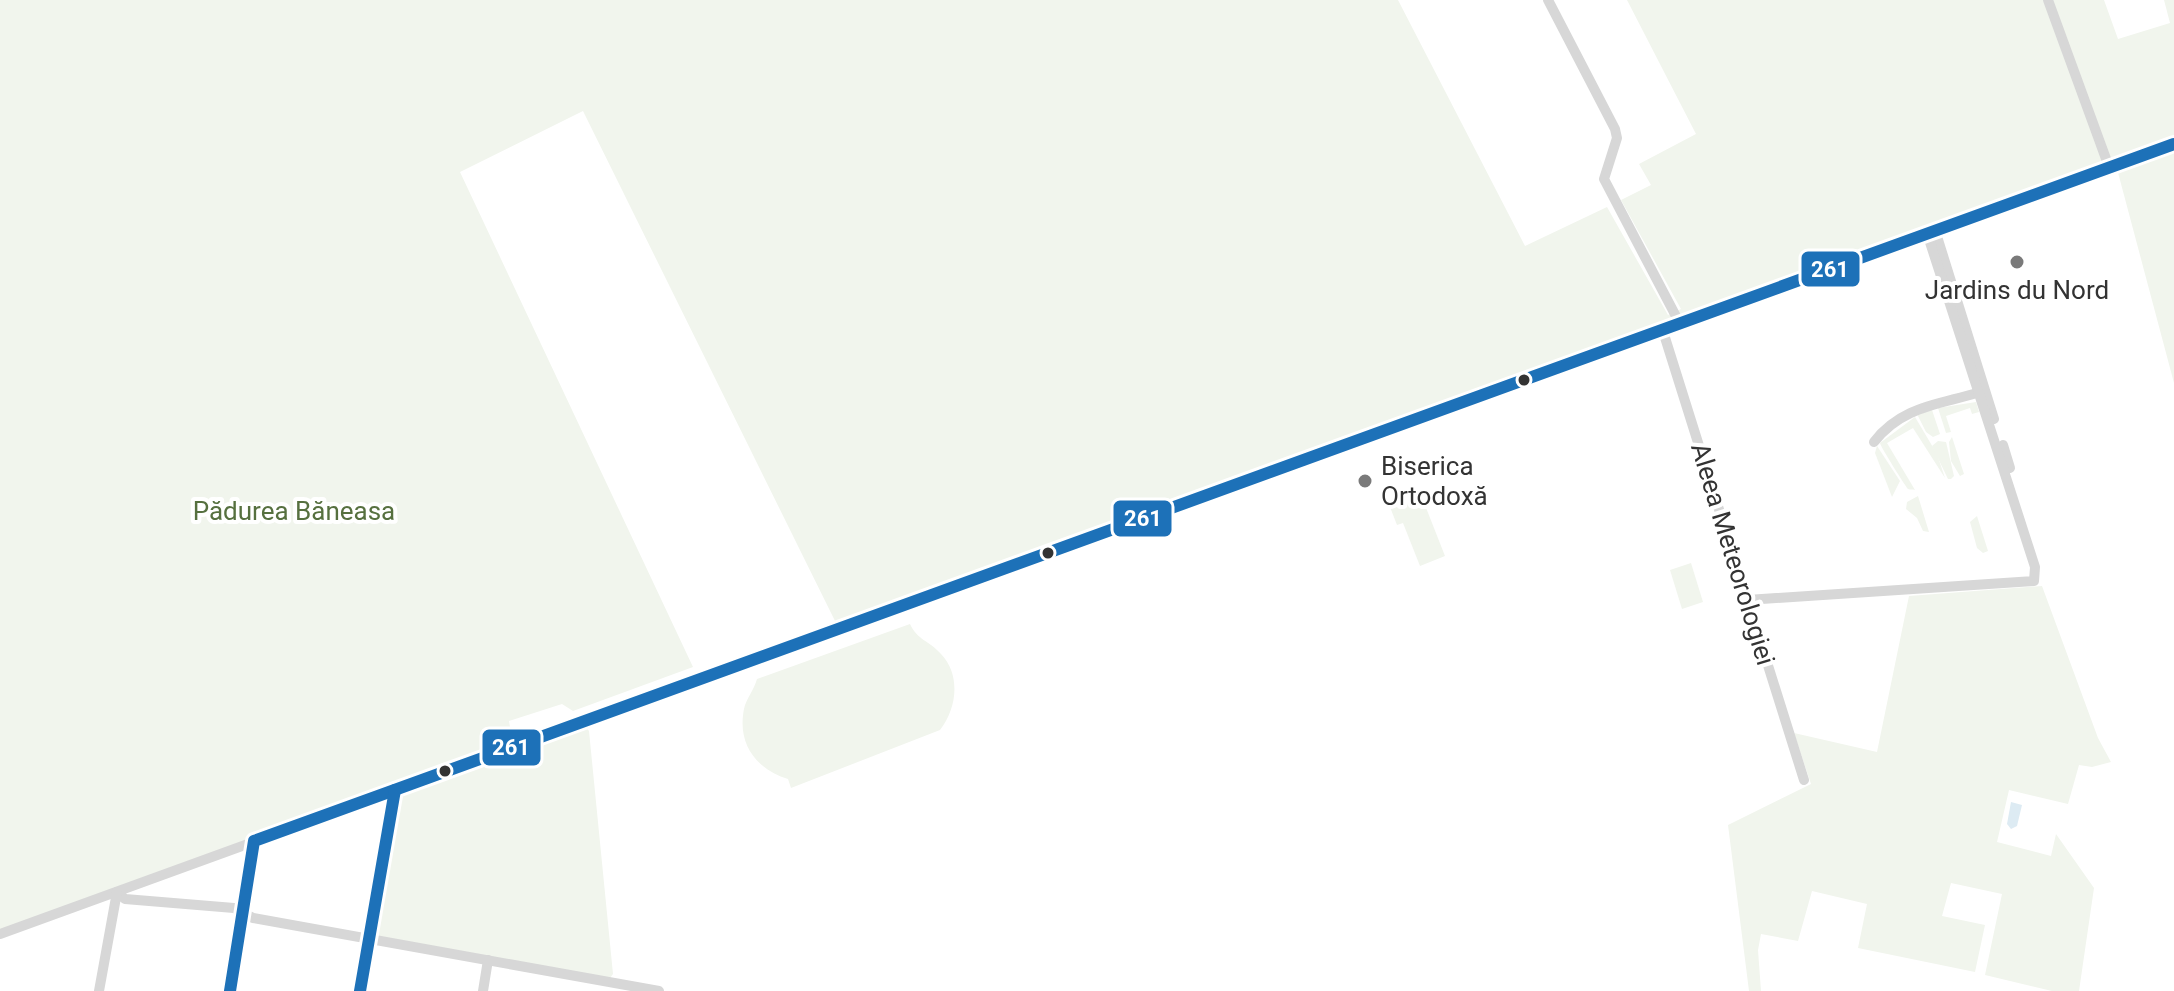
<svg xmlns="http://www.w3.org/2000/svg" width="2174" height="991" font-family="Roboto,sans-serif">
<style>
.green{fill:#f1f5ed}
.water{fill:#ddebf3}
.lines{fill:none;stroke-linecap:round;stroke-linejoin:round}
.minor{stroke:#d7d7d7;stroke-width:10}
.bus-1-casing{stroke:#fff;stroke-width:18}
.bus-1{stroke:#1d71b8;stroke-width:12}
.poi-dot{fill:#7a7a7a;stroke:#fff;stroke-width:3}
.bus-dot{fill:#333;stroke:#fff;stroke-width:3}
.labels{text-anchor:middle;stroke-width:8;stroke-linejoin:round;paint-order:stroke}
.poi-label{font-size:26px;fill:#333;stroke:#fff}
.park-label{font-size:26px;fill:#56703f;stroke:#fff}
.street-label{font-size:26px;fill:#333;stroke:#fff}
.line-badge{stroke:#fff;stroke-width:3}
.badge-label{font-size:22px;text-anchor:middle;font-weight:bold;fill:#fff}
</style>
<rect width="100%" height="100%" fill="#fff"/>
<!-- green -->
<g class="green">
<polygon points="0,0 1398,0 1525,246 1607,207 1668,315 1681,309 1621,200 1651,185 1639,164 1696,134 1627,0 2104,0 2118,39 2170,23 2164,0 2174,0 2174,383 2116,165 838,627 583,111 460,172 693,667 573,711 562,704 509,721 513,745 581,721 589,731 613,974 607,982 369,938 395,791 0,934"/>
<polygon points="1976,402 1979,412 1972,414 1970,408 1946,416 1951,432 1946,433 1938,408"/>
<polygon points="1932,410 1940,434 1933,437 1926,432 1917,414"/>
<path d="M1915,417L1937,454L1945,478L1913,428L1887,443L1915,490C1913,489 1910,490 1908,489C1906,487 1880,446 1880,443Z"/>
<polygon points="1952,437 1964,474 1960,476 1951,461 1949,442"/>
<polygon points="1938,441 1946,442 1954,476 1951,479 1948,479 1932,446"/>
<polygon points="1877,446 1900,481 1892,497 1875,453"/>
<polygon points="1421,495 1445,556 1420,566 1403,523 1397,525 1390,507"/>
<polygon points="1918,496 1929,532 1923,531 1917,518 1906,509 1907,502"/>
<polygon points="1977,516 1988,551 1983,553 1977,548 1970,522"/>
<polygon points="1691,563 1703,602 1682,609 1670,570"/>
<polygon points="2042,586 2098,738 2111,762 2092,767 2079,765 2068,804 2009,790 1997,842 2051,856 2056,834 2094,888 2079,991 2052,991 1985,975 2002,894 1951,883 1942,916 1985,925 1975,972 1858,948 1867,904 1812,891 1798,941 1761,934 1758,950 1761,991 1749,991 1728,825 1811,784 1794,733 1877,752 1909,596"/>
<path d="M910,624C917,640 930,641 941,654C961,675 957,708 940,730L791,788L788,779C756,769 737,744 744,709C746,699 754,690 757,679Z"/>
</g>
<!-- water -->
<polygon class="water" points="2011,802 2022,805 2017,826 2011,829 2007,824"/>
<g class="lines">
<!-- minor -->
<g class="minor">
<polyline points="1548,0 1615,129 1617,138 1604,179 1679,322"/>
<polyline points="2048,0 2109,167"/>
<polyline points="1935,230 1994,419"/>
<polyline points="1662,328 1804,780"/>
<path d="M1874,442C1901,407 1937,405 1977,393"/>
<polyline points="2003,445 2010,468"/>
<polyline points="1747,600 2034,581 2035,567 1927,233"/>
<polyline points="117,892 125,899 234,908 253,918 659,991"/>
<polyline points="0,934 2174,144"/>
<polyline points="99,991 117,892"/>
<polyline points="230,991 254,841"/>
<polyline points="360,991 395,790"/>
<polyline points="483,991 488,960"/>
</g>
<defs>
<g id="bus-1">
<polyline points="230,991 254,841 2174,144"/>
<polyline points="360,991 395,790"/>
</g>
</defs>
<!-- bus-1 casing -->
<use href="#bus-1" class="bus-1-casing"/>
<!-- bus-1 -->
<use href="#bus-1" class="bus-1"/>
</g>
<!-- markers -->
<g class="poi-dot">
<circle cx="2017" cy="262" r="8"/>
<circle cx="1365" cy="481" r="8"/>
</g>
<g class="bus-dot">
<circle cx="1524" cy="380" r="7"/>
<circle cx="1048" cy="553" r="7"/>
<circle cx="445" cy="771" r="7"/>
</g>
<g class="labels">
<!-- poi labels -->
<g class="poi-label">
<text x="2017" y="299">Jardins du Nord</text>
<text x="1381" y="475" text-anchor="start">Biserica<tspan x="1381" dy="30">Ortodoxă</tspan></text>
</g>
<!-- park labels -->
<g class="park-label">
<text x="294" y="520">Pădurea Băneasa</text>
</g>
<!-- street labels -->
<g class="street-label">
<text transform="translate(1733 554) rotate(73)" y="9">Aleea Meteorologiei</text>
</g>
</g>
<g class="line-badge">
<rect x="1800" y="250" width="61" height="38" rx="8" fill="#1d71b8"/>
<rect x="1112" y="499" width="61" height="39" rx="8" fill="#1d71b8"/>
<rect x="481" y="728" width="61" height="39" rx="8" fill="#1d71b8"/>
</g>
<g class="badge-label">
<text x="1830" y="277">261</text>
<text x="1143" y="526">261</text>
<text x="511" y="755">261</text>
</g>
</svg>
